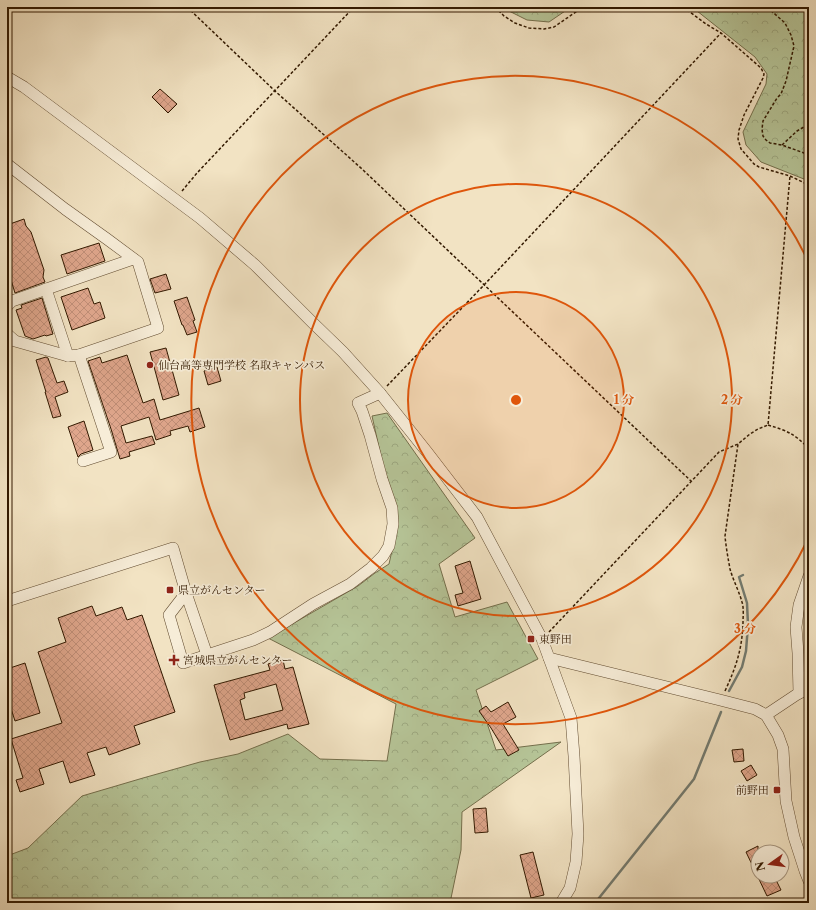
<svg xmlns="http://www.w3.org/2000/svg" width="816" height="910" font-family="'Libre Caslon Text','Noto Serif JP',serif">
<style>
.forest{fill:url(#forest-crowns);stroke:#746f4c}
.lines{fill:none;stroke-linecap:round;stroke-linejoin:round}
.stream{stroke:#727b71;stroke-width:2.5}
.building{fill:url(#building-cross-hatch);stroke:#321900;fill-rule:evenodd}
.minor-casing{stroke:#624c31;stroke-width:12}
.path{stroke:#321900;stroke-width:1.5;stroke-dasharray:3 2;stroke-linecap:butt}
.minor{stroke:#f7edd8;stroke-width:11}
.ring{fill:none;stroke:#df560b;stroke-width:2}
.poi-dot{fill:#8f2418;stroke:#f7edd8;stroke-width:1.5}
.labels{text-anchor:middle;stroke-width:3.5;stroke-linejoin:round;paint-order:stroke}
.poi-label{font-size:11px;fill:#321900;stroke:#f7edd8;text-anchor:start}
.centre{fill:#df560b;stroke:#f7edd8;stroke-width:2}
.ring-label{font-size:12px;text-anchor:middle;font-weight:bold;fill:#df560b;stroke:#f7edd8;stroke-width:3.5;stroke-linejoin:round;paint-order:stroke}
</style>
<defs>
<pattern id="forest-crowns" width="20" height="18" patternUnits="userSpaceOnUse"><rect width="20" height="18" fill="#b6c598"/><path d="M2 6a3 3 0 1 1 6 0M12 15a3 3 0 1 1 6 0" fill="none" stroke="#9da981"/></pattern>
<pattern id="building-cross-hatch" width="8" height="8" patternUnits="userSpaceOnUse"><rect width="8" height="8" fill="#dfa68c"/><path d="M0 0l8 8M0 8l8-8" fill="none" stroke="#c08e77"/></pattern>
</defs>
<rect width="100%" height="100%" fill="#f2e3c3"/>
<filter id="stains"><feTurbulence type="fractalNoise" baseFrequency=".005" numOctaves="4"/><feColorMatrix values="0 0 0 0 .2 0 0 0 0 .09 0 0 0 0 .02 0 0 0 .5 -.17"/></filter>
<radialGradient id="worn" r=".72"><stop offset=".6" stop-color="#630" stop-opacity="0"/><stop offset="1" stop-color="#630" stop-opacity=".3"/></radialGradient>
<!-- forest -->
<g class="forest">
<polygon points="504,7 571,7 549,22 527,20 509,11"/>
<polygon points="692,7 809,7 809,181 761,162 746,145 743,132 766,84 767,74 755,57"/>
<polygon points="387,413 475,538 439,564 455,617 507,602 538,659 476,690 496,750 561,742 462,812 461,850 450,903 7,903 7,856 28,848 82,796 143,778 200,762 238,754 288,734 320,759 387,761 396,704 268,638 358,586 375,573 389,564 397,528 372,416"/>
</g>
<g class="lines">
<!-- stream -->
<g class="stream">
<polyline points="729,691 742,667 746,651 748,625 747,603 739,577 743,575"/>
<polyline points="595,903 694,779 721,712"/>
</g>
</g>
<!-- building -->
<g class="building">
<polygon points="160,89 177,104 168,113 152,97"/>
<polygon points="24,219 26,226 31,232 44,270 43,277 45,282 15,293 7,267 7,225"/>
<polygon points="99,243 105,261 67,274 61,255"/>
<polygon points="166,274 171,289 155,293 150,279"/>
<polygon points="88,288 94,304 100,302 105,318 72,330 61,297"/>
<polygon points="187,297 195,320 193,321 197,332 187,335 183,325 182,325 174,301"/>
<polygon points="42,298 53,334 46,336 45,335 33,339 25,336 16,310 22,308 21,305"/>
<polygon points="166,348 179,395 163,400 150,352"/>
<polygon points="127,355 143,403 154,399 160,420 199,408 205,427 190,432 188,426 170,431 171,435 156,440 149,417 121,426 126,443 152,436 155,444 129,452 130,456 120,459 111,429 88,361 100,357 102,363"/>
<polygon points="46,357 48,358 57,383 64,381 68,392 55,397 61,416 53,418 45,392 46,392 36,360"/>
<polygon points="217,367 221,381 208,385 204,371"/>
<polygon points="84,421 93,450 81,454 78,457 68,427"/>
<polygon points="470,561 481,599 458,606 455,595 463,593 455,566"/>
<polygon points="92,606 96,616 122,607 127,620 142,615 175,712 134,726 140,744 109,755 106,747 87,753 95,775 70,783 63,761 39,769 44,784 20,792 16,780 23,778 11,739 62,723 38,652 66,642 58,618"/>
<path d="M283,660L285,669L293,667L309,724L288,729L287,724L230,740L214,685L270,670L268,664ZM276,684L283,710L245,720L240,700L245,698L244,693Z"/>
<polygon points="25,663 40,713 15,721 7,696 7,669"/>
<polygon points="508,702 516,717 503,724 519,750 508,756 491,728 479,711 486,706 491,712"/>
<polygon points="743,749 744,761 734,762 732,750"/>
<polygon points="751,765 757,775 747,781 741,771"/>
<polygon points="486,808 488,832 475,833 473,809"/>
<polygon points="758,846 758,876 774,876 781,890 767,896 746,852"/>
<polygon points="533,852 544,895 531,898 520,855"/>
</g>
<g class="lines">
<defs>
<g id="minor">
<polyline points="7,77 24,87 200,218 255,265 314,324 343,352 380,393 427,452 477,517 542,639 571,718 574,756 578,834 576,862 570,888 561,903"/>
<polyline points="7,164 65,209 107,239 138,262 158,328 79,355 111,452 83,461"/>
<polyline points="46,289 68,356"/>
<polyline points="7,306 12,301 133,259"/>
<polyline points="7,334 15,341 68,356 79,355"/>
<polyline points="186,593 207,655"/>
<polyline points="7,601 173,548 186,593 169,615 183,663 253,640 270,632 313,604 350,584 371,568 383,556 389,546 393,524 392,508 382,479 370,435 362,411 358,403 380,393"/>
<polyline points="549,658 720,700 755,709 766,715 778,735 783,749 786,801 794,837 805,871 809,881"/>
<polyline points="799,693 798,653 796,627 799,605 809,576"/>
<polyline points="766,715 796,695 809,688"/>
</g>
</defs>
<!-- minor casing -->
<use href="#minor" class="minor-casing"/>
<!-- path -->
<g class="path">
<polyline points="187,7 275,91 362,169 691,481"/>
<polyline points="495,7 504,16 515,23 529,28 544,29 554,27 583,7"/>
<polyline points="683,7 706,24 721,33 761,68 764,74 763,78 744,115 739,130 738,139 741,149 754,164 759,167 790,176 809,185"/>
<polyline points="718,7 722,10 746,7"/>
<polyline points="767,7 785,23 791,35 794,46 786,81 781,94 777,98 763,121 762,129 763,136 766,140 770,143 782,145 804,153 809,156"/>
<polyline points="782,145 797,131 809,124"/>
<polyline points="807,184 809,179"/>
<polyline points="182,191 197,173 354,7"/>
<polyline points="387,386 484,285 721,33"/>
<path d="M768,425C788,431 795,434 809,449"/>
<polyline points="549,632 719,452 738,444 750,434 758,429 768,425 790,176"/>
<path d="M725,691C736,667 742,650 743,623C743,616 744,608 742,602C739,591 733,580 730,569C728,558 726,547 725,536L738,444"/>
</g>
<!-- minor -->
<use href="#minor" class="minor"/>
</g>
<!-- distance rings -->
<circle cx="516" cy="400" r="108" fill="#df560b" fill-opacity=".12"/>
<g class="ring">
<circle cx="516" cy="400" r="108"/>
<circle cx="516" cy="400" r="216"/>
<path d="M808 539A324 324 0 1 1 808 261"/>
</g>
<!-- markers -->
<g class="poi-dot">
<circle cx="150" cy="365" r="4"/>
<rect x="166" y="586" width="8" height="8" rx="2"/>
<rect x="527" y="635" width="8" height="8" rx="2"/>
<path d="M172 654h4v4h4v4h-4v4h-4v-4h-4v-4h4z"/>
<rect x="773" y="786" width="8" height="8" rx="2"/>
</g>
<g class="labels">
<!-- poi labels -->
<g class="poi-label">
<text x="158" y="369">仙台高等専門学校 名取キャンパス</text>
<text x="178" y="594">県立がんセンター</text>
<text x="539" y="643">東野田</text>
<text x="183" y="664">宮城県立がんセンター</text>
<text x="769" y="794" text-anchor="end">前野田</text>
</g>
</g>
<circle cx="516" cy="400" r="6" class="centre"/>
<g class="ring-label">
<text x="624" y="404">1 分</text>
<text x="732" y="404">2 分</text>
<text x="745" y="633">3 分</text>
</g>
<!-- margin -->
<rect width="816" height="910" fill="none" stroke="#f2e3c3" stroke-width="24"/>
<rect x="8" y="8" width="800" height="894" fill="none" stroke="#321900" stroke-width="2"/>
<rect x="12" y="12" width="792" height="886" fill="none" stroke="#321900"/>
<!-- north arrow -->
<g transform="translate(770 864) rotate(256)"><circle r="19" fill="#f7edd8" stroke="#a89882"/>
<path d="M0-3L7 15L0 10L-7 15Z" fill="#8f2418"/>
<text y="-6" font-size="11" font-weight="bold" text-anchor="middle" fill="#321900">N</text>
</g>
<rect width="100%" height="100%" filter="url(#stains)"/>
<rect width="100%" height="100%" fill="url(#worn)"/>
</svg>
